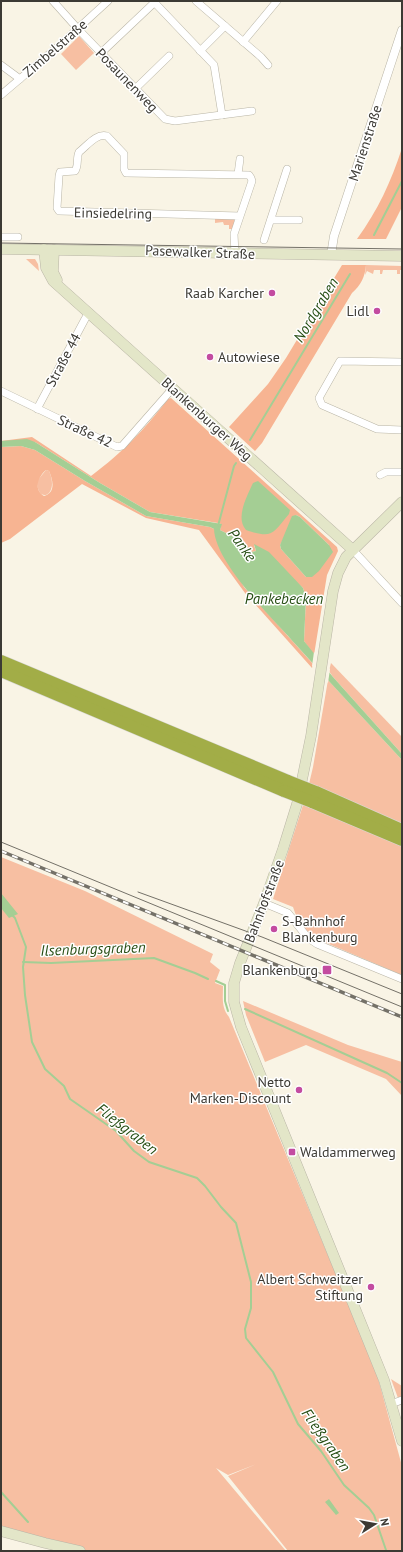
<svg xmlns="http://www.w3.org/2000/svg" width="403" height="1552" font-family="'PT Sans',sans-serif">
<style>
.green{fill:#f7bfa2}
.forest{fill:#f7b492;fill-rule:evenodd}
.water{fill:#a4ce94}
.pier{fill:#f9f4e5}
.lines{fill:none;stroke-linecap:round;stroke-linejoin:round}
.stream{stroke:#a4ce94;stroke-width:2}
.minor-casing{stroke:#b9b5a6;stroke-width:8}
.tertiary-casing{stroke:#b9b5a6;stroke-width:9}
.secondary-casing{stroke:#b9b5a6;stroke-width:11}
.motorway-casing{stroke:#d8d8d6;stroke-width:13}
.minor{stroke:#fff;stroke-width:7}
.tertiary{stroke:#fff;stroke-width:8}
.secondary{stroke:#e3e6c8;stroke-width:10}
.motorway{stroke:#a2ad47;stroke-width:12}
.tram{stroke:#747168;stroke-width:1}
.rail-casing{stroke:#747168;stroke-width:3.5}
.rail{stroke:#fff;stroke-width:2;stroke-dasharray:6;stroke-linecap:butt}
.motorway-bridge-casing{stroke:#d8d8d6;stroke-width:13;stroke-linecap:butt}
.motorway-bridge{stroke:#a2ad47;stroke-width:12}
.poi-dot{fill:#c34ba0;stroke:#fff;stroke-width:1.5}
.labels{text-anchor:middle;stroke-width:3;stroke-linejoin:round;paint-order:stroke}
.street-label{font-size:14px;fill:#3c3a34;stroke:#fff}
.poi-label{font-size:14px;fill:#3c3a34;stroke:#fff;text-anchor:end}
.water-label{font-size:15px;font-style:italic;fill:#274e14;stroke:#fff}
</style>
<rect width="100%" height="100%" fill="#f9f4e5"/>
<!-- green -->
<g class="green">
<polygon points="79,36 94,53 76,70 61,54"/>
<polygon points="215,217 234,219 235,222 232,229 229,229 229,225 224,225 223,222 215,223"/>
<polygon points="26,259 35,259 38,264 39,271"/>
<polygon points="366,265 402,266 402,270 400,270 400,274 397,274 397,270 383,270 382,274 380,274 380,270 374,270 373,274 367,271 365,275"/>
<path d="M46,470L49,471C60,496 37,505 37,481Z"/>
<polygon points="331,663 402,737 402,754 333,677 329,671"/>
<polygon points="328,680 402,760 402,824 309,784 313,767"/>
<path d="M303,805L402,844V975L317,939C304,929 298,923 293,907L273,899Z"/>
<path d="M1,857L85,891L213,954L210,962L220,970L215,983L223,986C223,998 221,1007 229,1017L376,1371L402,1466V1551H288L228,1476L259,1463L228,1475L216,1468L286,1551H80L1,1531Z"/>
<polygon points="243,1001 348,1045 402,1062 402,1096 386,1079 306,1045 265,1062 246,1015"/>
<polygon points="391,1379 402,1386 402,1397 398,1398"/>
</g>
<!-- forest -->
<g class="forest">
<path d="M402,148V206L401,209L386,239H357C378,210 391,182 402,148Z"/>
<path d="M342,265H366C365,277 361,285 352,293L262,443L255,451L229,427L268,384L286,358Z"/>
<path d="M171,398L337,547L338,551L327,575L314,655L304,641L306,597L303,588L254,545L256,551L252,552L242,541L220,530L221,524L218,523L150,512L100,483L35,442L1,441L32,437L91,476C123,452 144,430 168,399ZM296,515L300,517L329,545L306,577L281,549L280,545Z"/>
<path d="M21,446L35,450L85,481L146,516L210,527L214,529L244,587L313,664L312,668L245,593L199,530L146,518L82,484L10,539L1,543V447ZM46,470L49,471C53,480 56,493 44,496C33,489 38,477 46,470Z"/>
</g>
<!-- water -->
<g class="water">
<path d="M27,439L35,442L100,483L150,512L222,524L220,530L242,541L252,552L256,551L254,544L269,552L303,588L306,597L304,641L333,677L402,754V760C367,722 331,684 297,646C274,620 215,563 214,529L210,527L146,516L85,481L35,450L21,446L1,447V441Z"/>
<path d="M258,481L290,510L289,514C272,534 273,539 246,530C235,518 247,496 253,483Z"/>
<polygon points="296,515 300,517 329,545 333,552 319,571 312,577 306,577 281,549 280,545 292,516"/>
<polygon points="1,893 18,914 9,918 1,908"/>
<polygon points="329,1499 339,1513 336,1515 325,1502"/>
</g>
<!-- pier -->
<polygon class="pier" points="314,652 330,669 328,683 312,666"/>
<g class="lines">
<!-- stream -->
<g class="stream">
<polyline points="374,235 402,181"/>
<polyline points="250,440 350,274"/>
<polyline points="218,526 234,466 236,463"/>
<polyline points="12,915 15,918 26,947 23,967 25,995 32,1042 45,1069 64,1086 70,1099 116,1131 134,1151 149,1162 197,1178 205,1186 221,1207 236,1223 251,1282 251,1308 245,1329 246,1338 273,1372 298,1424 321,1451 344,1485 369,1508 374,1515 386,1550"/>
<polyline points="23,962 51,963 154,958 195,973 208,979"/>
<polyline points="216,981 225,985 225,1001 228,1011"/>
<polyline points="245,1009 387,1073 402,1083"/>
<polyline points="1,1492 28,1522"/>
</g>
<defs>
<g id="minor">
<polyline points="53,1 78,29 165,119 175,121 252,111"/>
<polyline points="196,1 261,57 268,65"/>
<polyline points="155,3 214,65 222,115"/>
<polyline points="243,42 277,1"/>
<polyline points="200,51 225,26"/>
<polyline points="101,53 156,1"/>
<polyline points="1,65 20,79"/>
<polyline points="135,89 169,56"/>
<polyline points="1,95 61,44 108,1"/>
<polyline points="238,174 240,159"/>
<polyline points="271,220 299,220"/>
<polyline points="1,237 18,237"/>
<polyline points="264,240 287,169"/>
<path d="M235,254L234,234L252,181L251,178L249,175L126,173L124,169V154L107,136C96,133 87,146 79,152C76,158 79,165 75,171L60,172L59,176L57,208L59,211L240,216"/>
<polyline points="402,362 340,361 319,398 322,405 377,429 402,430"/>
<polyline points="1,391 117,447 122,446 173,388"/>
<polyline points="37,409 85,319 89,313"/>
<polyline points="380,475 386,472 402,472"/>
<polyline points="353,550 402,603"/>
<polyline points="264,903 288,913 308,938 317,944 402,979"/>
<polyline points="391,1404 402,1400"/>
</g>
<polyline id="tertiary" points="331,255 334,236 402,30"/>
<g id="secondary">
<polyline points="1,249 402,256"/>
<polyline points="44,249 46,268 53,281 353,550"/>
<polyline points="54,250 53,272 57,280"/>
<polyline points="402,502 346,557 338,573 333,591 311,736 297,804 283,849 264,903 240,963 234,983 234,1002 241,1027 384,1380 402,1441"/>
<polyline points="1,1531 45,1543 80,1551"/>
</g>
<g id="motorway">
<polyline points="1,661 288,781"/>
<polyline points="1,671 284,791"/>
<polyline points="316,792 402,830"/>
<polyline points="312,802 402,840"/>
</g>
</defs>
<!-- minor casing -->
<use href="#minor" class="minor-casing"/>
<!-- tertiary casing -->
<use href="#tertiary" class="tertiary-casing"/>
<!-- secondary casing -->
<use href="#secondary" class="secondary-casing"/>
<!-- motorway casing -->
<use href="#motorway" class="motorway-casing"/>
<!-- minor -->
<use href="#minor" class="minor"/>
<!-- tertiary -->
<use href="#tertiary" class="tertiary"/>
<!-- secondary -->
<use href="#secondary" class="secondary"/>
<!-- motorway -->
<use href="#motorway" class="motorway"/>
<!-- tram -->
<g class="tram">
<polyline points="1,243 402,249"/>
<polyline points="1,842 402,1007"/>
<polyline points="138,892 262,937 402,994"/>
</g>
<defs>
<polyline id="rail" points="1,851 402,1017"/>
</defs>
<!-- rail casing -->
<use href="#rail" class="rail-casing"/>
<!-- rail -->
<use href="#rail" class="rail"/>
<defs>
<g id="motorway-bridge">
<polyline points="288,781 316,792"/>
<polyline points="284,791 312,802"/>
</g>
</defs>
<!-- motorway-bridge casing -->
<use href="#motorway-bridge" class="motorway-bridge-casing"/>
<!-- motorway-bridge -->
<use href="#motorway-bridge" class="motorway-bridge"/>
</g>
<!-- markers -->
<g class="poi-dot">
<circle cx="272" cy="293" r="4"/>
<circle cx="377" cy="311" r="4"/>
<circle cx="210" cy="357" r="4"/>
<circle cx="274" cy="929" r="4"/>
<rect x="322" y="965" width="10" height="10" rx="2"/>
<circle cx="299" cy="1090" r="4"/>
<rect x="288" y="1148" width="8" height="8" rx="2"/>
<circle cx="371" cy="1287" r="4"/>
</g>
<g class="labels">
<!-- street labels -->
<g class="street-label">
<text transform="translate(55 48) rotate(-41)" y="5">Zimbelstraße</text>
<text transform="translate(127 80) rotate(46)" y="5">Posaunenweg</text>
<text transform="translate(365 143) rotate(-72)" y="5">Marienstraße</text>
<text transform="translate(113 213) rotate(1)" y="5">Einsiedelring</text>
<text transform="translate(200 252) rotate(2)" y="5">Pasewalker Straße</text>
<text transform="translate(63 360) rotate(-62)" y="5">Straße 44</text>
<text transform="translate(207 419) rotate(42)" y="5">Blankenburger Weg</text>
<text transform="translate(85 431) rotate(25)" y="5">Straße 42</text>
<text transform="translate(264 901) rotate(-69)" y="5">Bahnhofstraße</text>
</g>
<!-- poi labels -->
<g class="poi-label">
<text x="264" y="298">Raab Karcher</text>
<text x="369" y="316">Lidl</text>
<text x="218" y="362" text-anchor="start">Autowiese</text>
<text x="282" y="926" text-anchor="start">S-Bahnhof<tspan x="282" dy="16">Blankenburg</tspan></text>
<text x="318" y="975">Blankenburg</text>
<text x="291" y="1087">Netto<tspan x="291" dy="16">Marken-Discount</tspan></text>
<text x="300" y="1157" text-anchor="start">Waldammerweg</text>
<text x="363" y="1284">Albert Schweitzer<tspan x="363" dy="16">Stiftung</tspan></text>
</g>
<!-- water labels -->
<g class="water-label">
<text transform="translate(316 310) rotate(-59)" y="5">Nordgraben</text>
<text transform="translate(242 545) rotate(54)" y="5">Panke</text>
<text x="284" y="604">Pankebecken</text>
<text transform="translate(93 949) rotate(-2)" y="5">Ilsenburgsgraben</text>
<text transform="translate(127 1129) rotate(38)" y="5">Fließgraben</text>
<text transform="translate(326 1440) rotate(55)" y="5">Fließgraben</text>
</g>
</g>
<!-- border -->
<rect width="403" height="1552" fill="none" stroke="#3c3a34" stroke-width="4"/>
<!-- north arrow -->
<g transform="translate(375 1524) rotate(79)" stroke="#ffffff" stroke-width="3" paint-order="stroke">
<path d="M0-3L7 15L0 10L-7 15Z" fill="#3c3a34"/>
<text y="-6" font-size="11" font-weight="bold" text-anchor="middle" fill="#3c3a34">N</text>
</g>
</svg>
